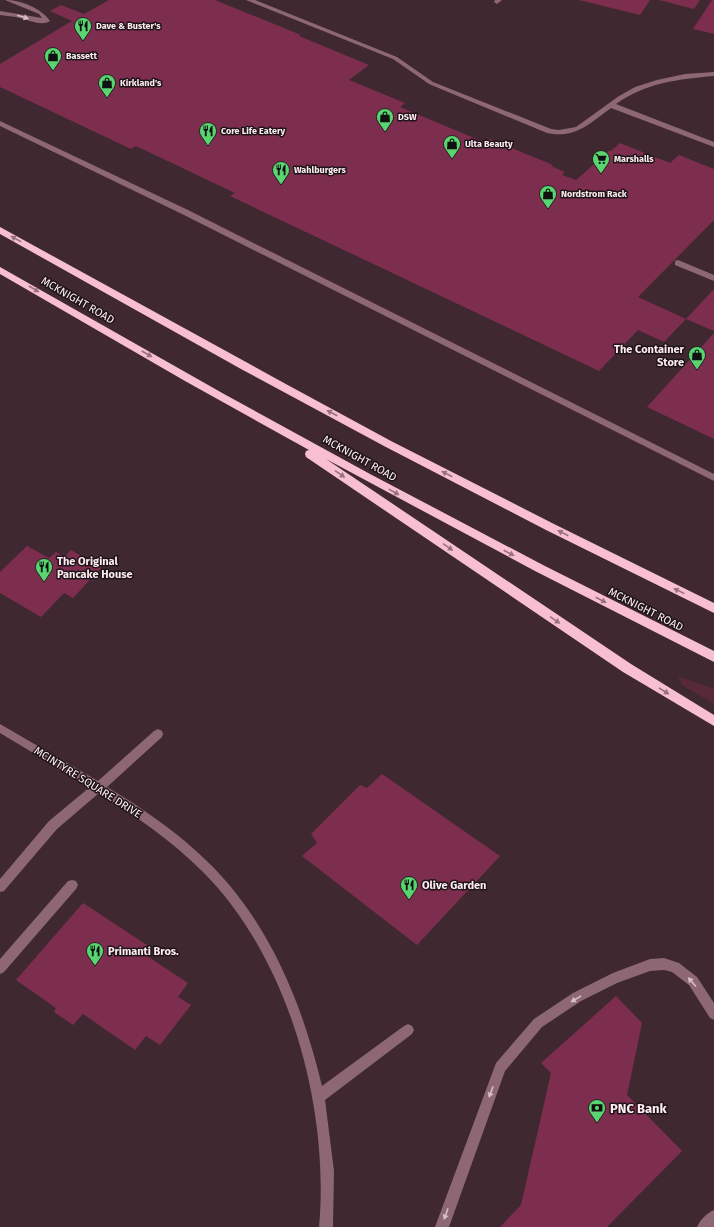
<svg xmlns="http://www.w3.org/2000/svg" width="714" height="1227" font-family="'Fira Sans',sans-serif">
<style>
.green{fill:#57293a}
.building{fill:#7d2e4f}
.lines{fill:none;stroke-linecap:round;stroke-linejoin:round}
.minor{fill:#8d6774;fill-rule:evenodd}
.highway{fill:#f8bfd2;fill-rule:evenodd}
.oneway{fill:#d6bec6}
.oneway2{fill:#96727e}
.labels{text-anchor:middle;stroke-width:3;stroke-linejoin:round;paint-order:stroke}
.far-poi-label{font-size:9px;font-weight:bold;fill:#fdedf2;stroke:#1f1418;text-anchor:start}
.street-label{font-size:11px;fill:#fdedf2;stroke:#1f1418}
.poi-label{font-size:11px;font-weight:bold;fill:#fdedf2;stroke:#1f1418;text-anchor:start}
.near-poi-label{font-size:13px;font-weight:bold;fill:#fdedf2;stroke:#1f1418;text-anchor:start}
</style>
<rect width="100%" height="100%" fill="#3f2830"/>
<!-- green -->
<polygon class="green" points="678,676 714,689 714,704 682,685"/>
<!-- building -->
<g class="building">
<polygon points="109,0 215,0 301,35 299,36 369,65 349,80 405,103 400,107 486,143 490,139 553,165 551,166 565,172 562,175 576,180 610,150 611,151 620,143 670,163 679,155 714,169 714,220 638,297 686,319 714,289 714,331 686,319 664,342 638,330 599,371 230,196 235,193 136,146 131,149 0,87 0,64 72,21 50,11 61,5 84,14"/>
<polygon points="579,0 650,0 640,15"/>
<polygon points="659,0 700,0 694,9"/>
<polygon points="712,0 714,0 714,34 693,29"/>
<polygon points="714,333 714,439 647,407"/>
<polygon points="27,546 49,558 56,552 64,557 71,550 101,568 73,598 64,593 41,617 0,593 0,572"/>
<polygon points="382,774 500,856 417,945 302,856 317,843 311,834 360,785 367,788"/>
<polygon points="83,903 147,945 141,952 188,983 178,997 191,1005 160,1045 146,1036 135,1050 83,1014 73,1025 54,1012 56,1008 16,980"/>
<polygon points="616,996 642,1023 627,1095 682,1151 607,1227 500,1227 521,1205 551,1073 541,1063"/>
</g>
<g class="lines">
<!-- minor -->
<g class="minor">
<path d="M5,0C21,0 41,8 50,21C42,27 26,19 16,17C11,16 5,16 0,15V11L42,18L39,14Z"/>
<path d="M246,0H255L397,57L433,82L551,129L559,130L576,127L619,96L635,87L657,80L685,74L714,72V76C679,79 645,83 616,104L714,142V147L611,108C590,123 576,139 547,133L429,84L393,59Z"/>
<polygon points="495,0 502,0 497,4 494,2"/>
<polygon points="0,121 188,210 714,474 714,481 182,214 0,126"/>
<polygon points="678,260 714,275 714,281 675,265 675,261"/>
<path d="M0,724L98,781L154,731L158,729L162,731L163,734L162,737L107,787C144,809 180,834 211,865C270,924 303,1006 322,1086L404,1026L408,1024L412,1026L414,1030L412,1034L325,1100L334,1171L333,1227H319C330,1108 289,958 203,872C172,841 136,816 99,793L57,829L4,891L0,892V879L49,821L90,787L0,733Z"/>
<polygon points="72,880 76,881 78,885 76,889 4,972 0,974 0,959 68,881"/>
<polygon points="664,958 679,963 697,977 714,1003 714,1020 710,1018 689,985 672,972 664,970 650,971 617,983 581,1001 542,1027 505,1071 449,1227 435,1227 496,1063 534,1019 573,993 613,973 650,959"/>
<path d="M714,1210V1227H697C700,1220 707,1213 714,1210Z"/>
</g>
<!-- highway -->
<g class="highway">
<polygon points="0,227 284,383 391,441 554,524 714,603 714,613 546,530 384,446 241,369 0,234"/>
<polygon points="0,267 224,394 370,474 543,565 714,651 714,662 535,571 326,459 631,664 714,715 714,726 623,672 306,457 305,454 306,451 309,450 185,381 0,274"/>
</g>
</g>
<!-- one-way arrows -->
<defs><path id="oneway-solid" d="M-6-.8H1V-3.2L6.5 0L1 3.2V.8H-6Z"/></defs>
<g class="oneway">
<use href="#oneway-solid" transform="translate(23 17) rotate(18)"/>
<use href="#oneway-solid" transform="translate(692 982) rotate(-131)"/>
<use href="#oneway-solid" transform="translate(576 999) rotate(149)"/>
<use href="#oneway-solid" transform="translate(491 1092) rotate(110)"/>
<use href="#oneway-solid" transform="translate(446 1214) rotate(110)"/>
</g>
<g class="oneway2">
<use href="#oneway-solid" transform="translate(16 239) rotate(-151)"/>
<use href="#oneway-solid" transform="translate(34 289) rotate(30)"/>
<use href="#oneway-solid" transform="translate(147 354) rotate(30)"/>
<use href="#oneway-solid" transform="translate(332 413) rotate(-152)"/>
<use href="#oneway-solid" transform="translate(340 474) rotate(34)"/>
<use href="#oneway-solid" transform="translate(447 474) rotate(-153)"/>
<use href="#oneway-solid" transform="translate(394 492) rotate(29)"/>
<use href="#oneway-solid" transform="translate(563 533) rotate(-153)"/>
<use href="#oneway-solid" transform="translate(448 547) rotate(34)"/>
<use href="#oneway-solid" transform="translate(509 553) rotate(28)"/>
<use href="#oneway-solid" transform="translate(679 591) rotate(-154)"/>
<use href="#oneway-solid" transform="translate(601 600) rotate(27)"/>
<use href="#oneway-solid" transform="translate(555 620) rotate(34)"/>
<use href="#oneway-solid" transform="translate(664 691) rotate(32)"/>
</g>
<!-- icons -->
<defs>
<symbol id="restaurant-pin" viewBox="-11 -11 22 30"><path d="M0 17L-7.5 6A9.5 9.5 0 1 1 7.5 6Z" fill="#58d570" stroke="#1f1418"/><path d="M-5-6h1v4h1v-4h1v4h1v-4h1v5L-1.5 .5V6h-2V.5L-5-1ZM5-6V6H3V1.5H1.5Q1.5-4 5-6Z" fill="#111"/></symbol>
<symbol id="shop-pin" viewBox="-11 -11 22 30"><path d="M0 17L-7.5 6A9.5 9.5 0 1 1 7.5 6Z" fill="#58d570" stroke="#1f1418"/><path d="M-5-2.5h2.3a2.7 3.5 0 0 1 5.4 0H5L5.5 6h-11ZM-1.5-2.5h3a1.5 2.3 0 0 0-3 0Z" fill="#111"/></symbol>
<symbol id="supermarket-pin" viewBox="-11 -11 22 30"><path d="M0 17L-7.5 6A9.5 9.5 0 1 1 7.5 6Z" fill="#58d570" stroke="#1f1418"/><path d="M-6-5.5h2.5l.6 2H6L4.5 2H-2.5L-4.4-4H-6ZM-1.5 3.2a1.3 1.3 0 1 0 .1 0ZM3 3.2a1.3 1.3 0 1 0 .1 0Z" fill="#111"/></symbol>
<symbol id="bank-pin" viewBox="-11 -11 22 30"><path d="M0 17L-7.5 6A9.5 9.5 0 1 1 7.5 6Z" fill="#58d570" stroke="#1f1418"/><path d="M-6-4H6V4H-6ZM0-2.3a2.3 2.3 0 1 0 0 4.6a2.3 2.3 0 1 0 0-4.6Z" fill="#111"/></symbol>
</defs>
<g fill-rule="evenodd">
<use href="#restaurant-pin" x="73" y="16" width="20" height="27"/>
<use href="#shop-pin" x="43" y="46" width="20" height="27"/>
<use href="#shop-pin" x="97" y="73" width="20" height="27"/>
<use href="#shop-pin" x="375" y="107" width="20" height="27"/>
<use href="#restaurant-pin" x="198" y="121" width="20" height="27"/>
<use href="#shop-pin" x="442" y="134" width="20" height="27"/>
<use href="#supermarket-pin" x="591" y="149" width="20" height="27"/>
<use href="#restaurant-pin" x="271" y="160" width="20" height="27"/>
<use href="#shop-pin" x="538" y="184" width="20" height="27"/>
<use href="#shop-pin" x="687" y="345" width="20" height="27"/>
<use href="#restaurant-pin" x="34" y="557" width="20" height="27"/>
<use href="#restaurant-pin" x="399" y="875" width="20" height="27"/>
<use href="#restaurant-pin" x="85" y="941" width="20" height="27"/>
<use href="#bank-pin" x="587" y="1098" width="20" height="27"/>
</g>
<g class="labels">
<!-- far-poi labels -->
<g class="far-poi-label">
<text x="96" y="29">Dave &amp; Buster's</text>
<text x="66" y="59">Bassett</text>
<text x="120" y="86">Kirkland's</text>
<text x="398" y="120">DSW</text>
<text x="221" y="134">Core Life Eatery</text>
<text x="465" y="147">Ulta Beauty</text>
<text x="614" y="162">Marshalls</text>
<text x="294" y="173">Wahlburgers</text>
<text x="561" y="197">Nordstrom Rack</text>
</g>
<!-- street labels -->
<g class="street-label">
<text transform="translate(78 300) rotate(30)" y="4">MCKNIGHT ROAD</text>
<text transform="translate(360 458) rotate(29)" y="4">MCKNIGHT ROAD</text>
<text transform="translate(646 609) rotate(27)" y="4">MCKNIGHT ROAD</text>
<text transform="translate(88 782) rotate(32)" y="4">MCINTYRE SQUARE DRIVE</text>
</g>
<!-- poi labels -->
<g class="poi-label">
<text x="684" y="353" text-anchor="end">The Container<tspan x="684" dy="13">Store</tspan></text>
<text x="57" y="565">The Original<tspan x="57" dy="13">Pancake House</tspan></text>
<text x="422" y="889">Olive Garden</text>
<text x="108" y="955">Primanti Bros.</text>
</g>
<!-- near-poi labels -->
<g class="near-poi-label">
<text x="610" y="1113">PNC Bank</text>
</g>
</g>
</svg>
